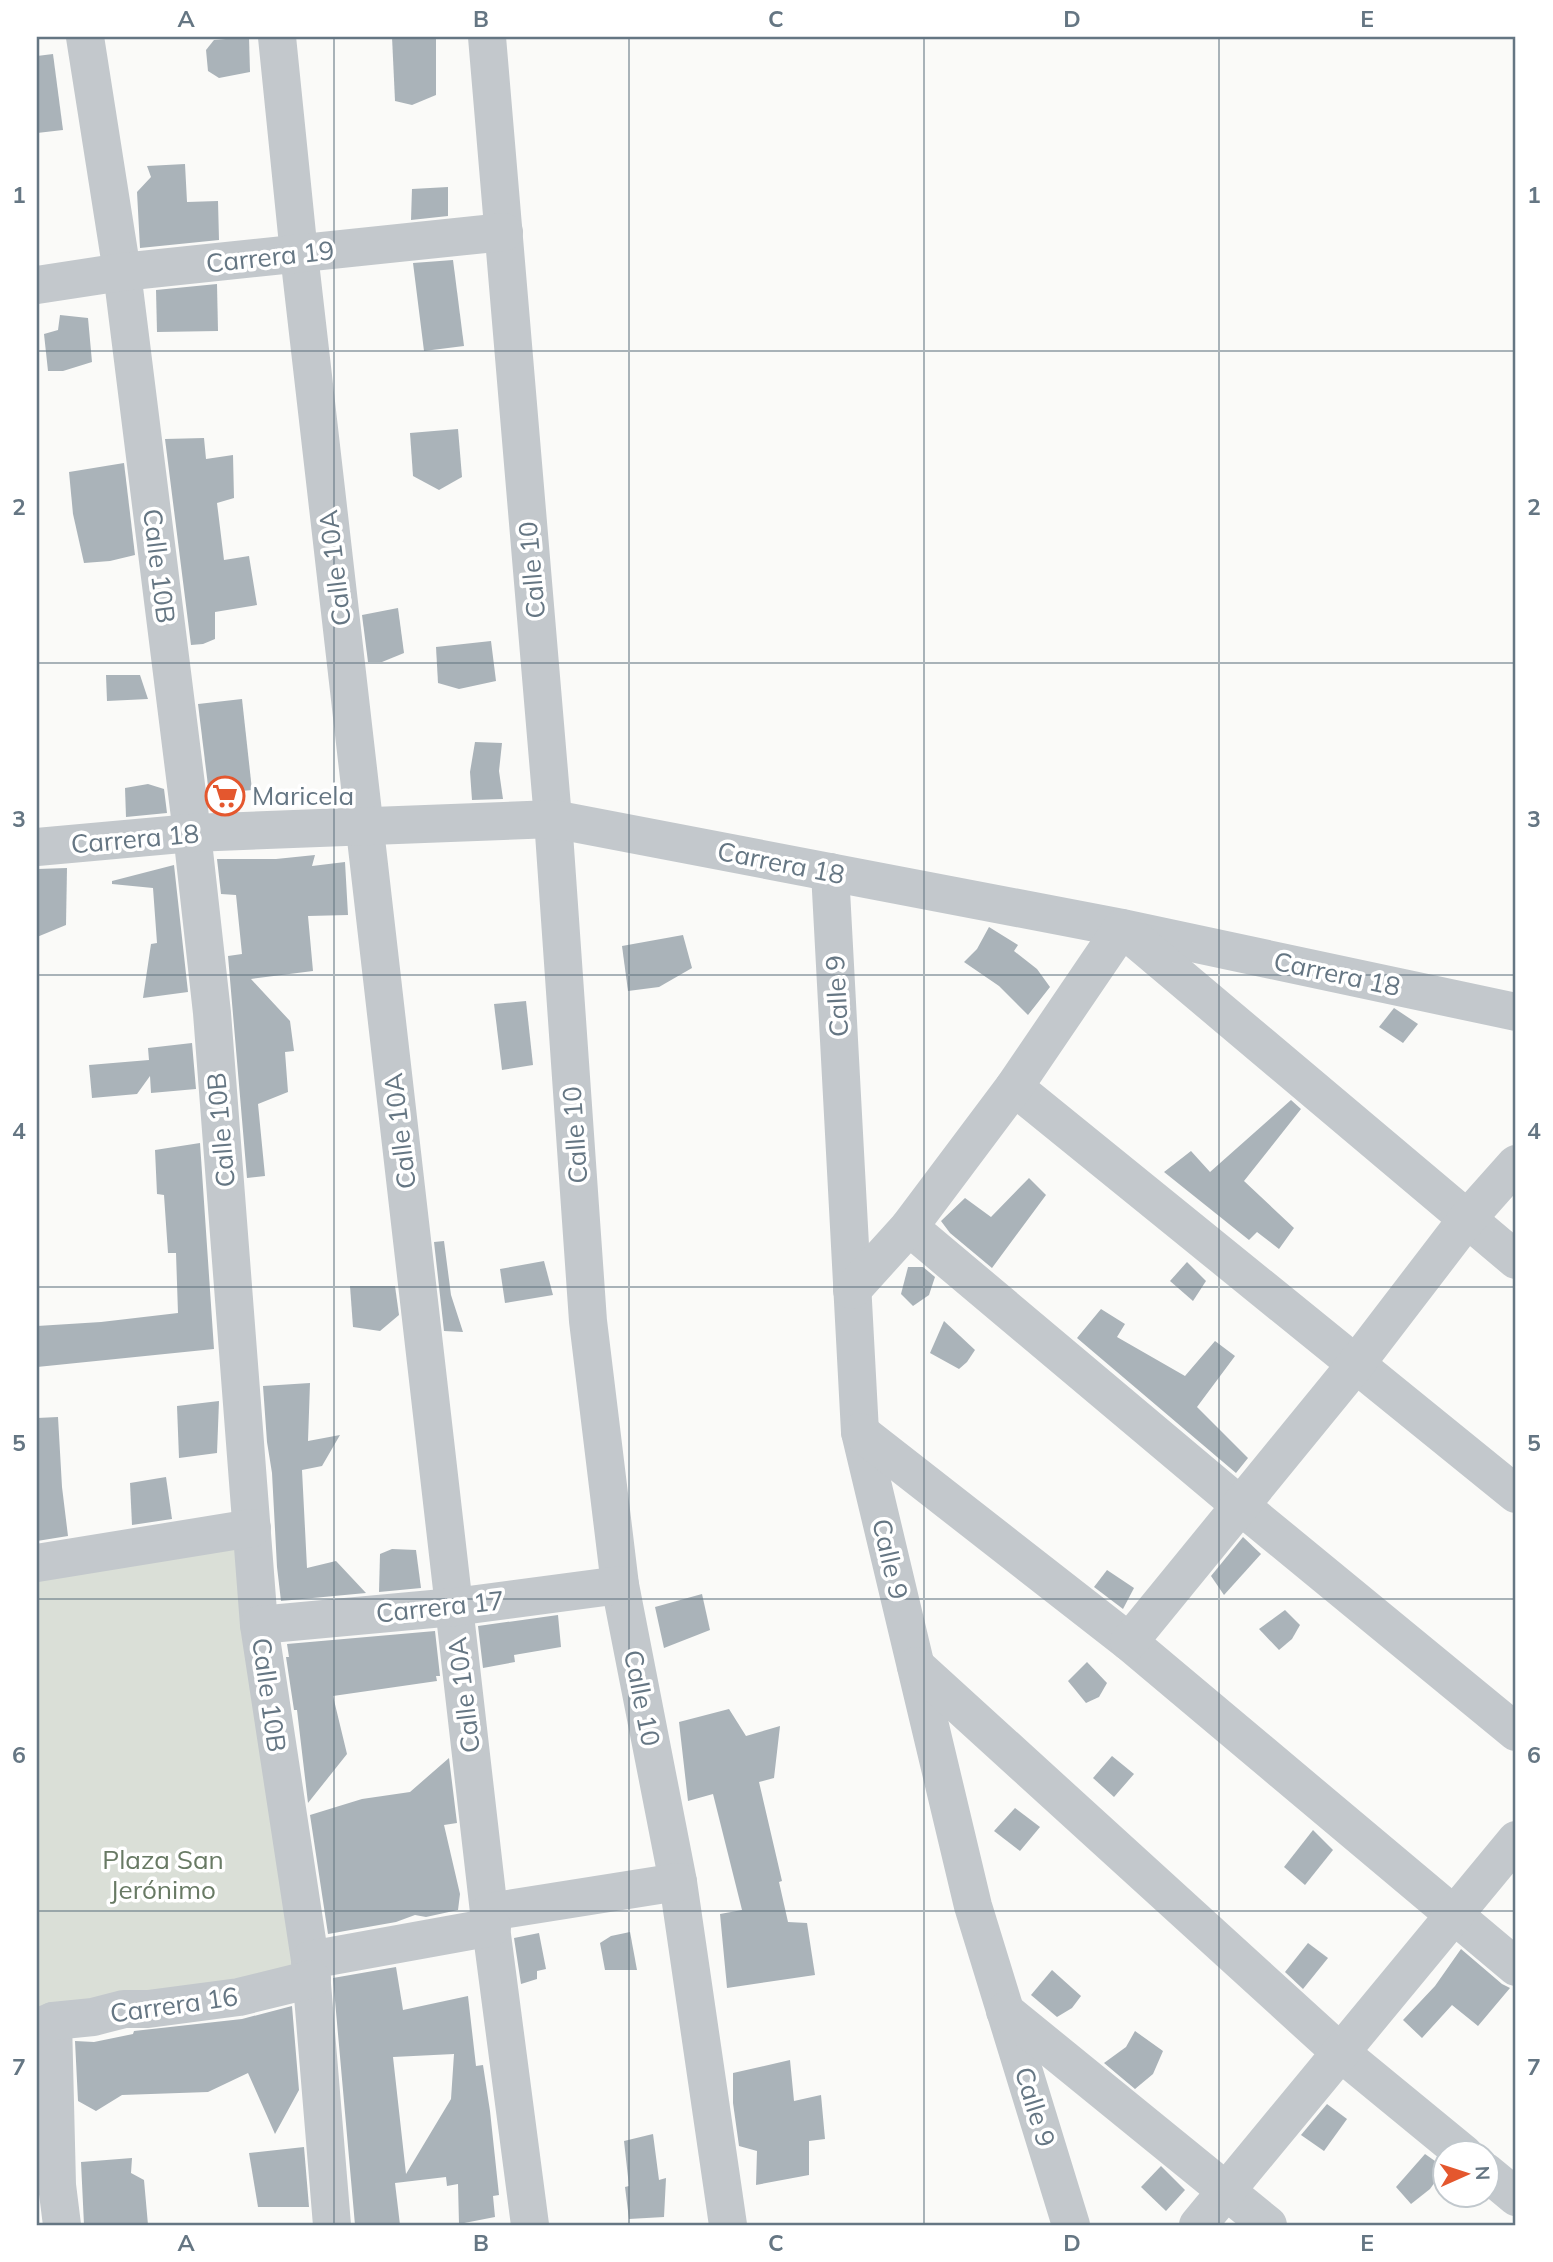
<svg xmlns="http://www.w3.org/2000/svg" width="1553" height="2262" font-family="Mulish,sans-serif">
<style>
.green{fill:#dadfd7}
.building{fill:#aab3b9;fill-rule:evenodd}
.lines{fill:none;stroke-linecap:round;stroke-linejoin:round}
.minor{stroke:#c3c8cc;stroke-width:38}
.grid{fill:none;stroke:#657683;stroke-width:2;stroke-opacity:0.55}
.labels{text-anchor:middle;stroke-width:7;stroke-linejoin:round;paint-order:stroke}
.street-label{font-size:26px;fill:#657683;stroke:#fff}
.poi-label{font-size:26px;fill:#657683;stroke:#fff;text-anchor:start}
.park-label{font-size:26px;fill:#687a64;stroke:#fff}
.neatline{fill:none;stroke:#657683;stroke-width:2.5}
.grid-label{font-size:23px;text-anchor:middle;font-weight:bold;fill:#657683}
</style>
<rect width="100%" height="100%" fill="#fafaf8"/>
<!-- green -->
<polygon class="green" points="246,1535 306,1976 37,2023 37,1569"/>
<!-- building -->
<g class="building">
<polygon points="249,37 250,72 219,78 208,71 206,50 214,40"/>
<polygon points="392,37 436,37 436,95 412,105 395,101"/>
<polygon points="53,54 63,130 37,133 37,56"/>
<polygon points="185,164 187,202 218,201 219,240 140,248 137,192 151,177 147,166"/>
<polygon points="448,187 448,216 411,220 412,189"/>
<polygon points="453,260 464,346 424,351 413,263"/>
<polygon points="217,284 218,331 157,332 156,290"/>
<polygon points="60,315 88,318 92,362 63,371 48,371 44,334 58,330"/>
<polygon points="458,429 462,477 439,490 413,476 410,433"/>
<polygon points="204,438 206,459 233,455 234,498 217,503 224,560 249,556 257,605 215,612 215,639 203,644 191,645 165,439"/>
<polygon points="124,463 135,555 110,561 84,563 73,514 69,472"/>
<polygon points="398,608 404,653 382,662 368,662 362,615"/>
<polygon points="491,641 496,681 459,689 438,683 436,647"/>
<polygon points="106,675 140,675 148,699 107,701"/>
<polygon points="242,699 252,790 209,794 198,704"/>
<polygon points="475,742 502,743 499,771 503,799 472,800 470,772"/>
<polygon points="148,784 164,789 167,813 126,817 125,788"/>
<polygon points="315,855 312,866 345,862 348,915 308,916 313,971 251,979 290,1021 294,1051 285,1052 288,1092 258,1104 265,1176 247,1178 228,956 242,954 236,895 221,894 217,859 276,859"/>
<polygon points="174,865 188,992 143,998 151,944 157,943 153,888 112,884 112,881"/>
<polygon points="67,868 66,925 37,937 37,869"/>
<polygon points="989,927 1018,945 1014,951 1037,969 1050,987 1028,1015 999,986 964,962 977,949"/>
<polygon points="683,935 692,968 659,987 628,991 622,946"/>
<polygon points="526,1001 533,1065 502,1070 494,1004"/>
<polygon points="1394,1008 1418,1024 1403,1043 1379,1027"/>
<polygon points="192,1043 196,1089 151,1093 150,1076 137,1094 92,1098 89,1065 149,1060 148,1048"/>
<polygon points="1291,1100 1301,1109 1244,1181 1294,1228 1279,1249 1257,1232 1249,1240 1164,1172 1191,1151 1210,1172"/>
<polygon points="200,1143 214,1349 37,1367 37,1326 101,1322 178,1313 176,1253 168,1253 164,1195 157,1194 155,1150"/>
<polygon points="1029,1178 1046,1195 992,1268 950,1233 941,1221 965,1198 991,1217"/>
<polygon points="444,1241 451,1295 463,1332 444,1331 434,1242"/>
<polygon points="544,1261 553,1295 505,1303 500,1269"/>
<polygon points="1187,1262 1206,1281 1193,1301 1170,1281"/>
<polygon points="908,1267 923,1267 935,1277 929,1295 913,1306 901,1294"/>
<polygon points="350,1286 395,1286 399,1315 380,1331 353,1327"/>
<polygon points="1101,1309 1125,1324 1117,1337 1185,1376 1215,1341 1235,1356 1197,1407 1248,1458 1236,1473 1077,1338"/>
<polygon points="944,1321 975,1350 967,1362 959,1369 930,1353"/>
<polygon points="310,1383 308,1441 340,1435 322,1466 302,1470 307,1568 336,1561 366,1593 281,1601 277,1567 272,1473 267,1442 263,1386"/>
<polygon points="219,1401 217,1453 179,1458 177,1406"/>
<polygon points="58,1417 62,1487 68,1536 37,1541 37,1418"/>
<polygon points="166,1477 172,1519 132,1525 130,1483"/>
<polygon points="1243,1537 1261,1554 1224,1595 1211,1576"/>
<polygon points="392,1549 416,1550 421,1588 379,1592 380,1554"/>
<polygon points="1107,1570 1134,1588 1123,1609 1094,1587"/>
<polygon points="702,1594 710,1630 664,1648 655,1607"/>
<polygon points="1285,1610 1300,1625 1292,1639 1279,1650 1259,1629"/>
<polygon points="558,1615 561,1647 514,1655 515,1662 483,1668 478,1626"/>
<polygon points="435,1631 440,1676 436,1676 437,1681 333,1696 347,1754 308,1803 297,1710 294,1710 286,1657 289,1657 287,1644"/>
<polygon points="1087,1662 1107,1683 1099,1697 1086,1703 1068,1681"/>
<polygon points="729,1709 746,1736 780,1726 774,1778 759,1782 782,1881 779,1882 788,1922 807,1923 815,1975 727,1988 720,1914 742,1910 713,1794 688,1801 679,1722"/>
<polygon points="1112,1756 1134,1774 1114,1797 1093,1778"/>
<polygon points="449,1758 457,1823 444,1825 460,1894 458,1910 426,1917 415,1915 396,1922 328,1934 310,1815 362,1799 410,1792"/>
<polygon points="1015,1808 1040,1827 1020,1851 994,1831"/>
<polygon points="1313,1830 1333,1850 1305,1885 1284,1867"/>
<polygon points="630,1932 637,1970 605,1970 600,1943 611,1936"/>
<polygon points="539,1933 546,1969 537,1971 537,1979 521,1984 514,1938"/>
<polygon points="1308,1943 1328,1958 1303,1989 1285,1972"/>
<polygon points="1461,1949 1502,1984 1510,1988 1478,2026 1452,2005 1422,2038 1403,2020 1435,1986"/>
<path d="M396,1967L403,2010L468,1996L476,2066L483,2065L490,2111L499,2195L493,2196L495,2217L459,2224L458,2184L447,2186L446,2177L395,2183L400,2225H355L333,1978ZM454,2054L451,2099L406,2174L393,2057Z"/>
<polygon points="1052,1970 1081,1996 1072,2008 1057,2017 1031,1995"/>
<polygon points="292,2006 299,2090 275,2134 248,2073 208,2092 122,2095 96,2111 78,2101 75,2041 94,2042 133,2034 134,2031 242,2019"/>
<polygon points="1135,2031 1163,2051 1153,2074 1135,2089 1104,2063 1126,2047"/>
<polygon points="790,2060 794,2101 821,2095 825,2139 809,2141 809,2175 756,2185 757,2151 739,2146 733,2103 733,2073"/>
<polygon points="1327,2104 1347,2119 1324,2151 1301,2135"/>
<polygon points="653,2134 659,2180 666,2178 664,2217 629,2219 625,2187 629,2186 624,2141"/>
<polygon points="304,2147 309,2207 258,2207 249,2153"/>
<polygon points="1425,2154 1445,2168 1430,2189 1411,2204 1396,2187"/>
<polygon points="132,2158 131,2173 144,2180 148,2225 84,2225 81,2162"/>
<polygon points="1161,2166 1185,2190 1166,2211 1141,2187"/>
</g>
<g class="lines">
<!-- minor -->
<g class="minor">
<polyline points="85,37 122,272 192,833 212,1013 259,1625 310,1960 332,2225"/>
<polyline points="277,37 299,254 489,1912 530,2225"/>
<polyline points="487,37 553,819 588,1321 620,1585 678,1882 728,2225"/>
<polyline points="37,285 122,272 504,232"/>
<polyline points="37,847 192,833 553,819 1122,928 1516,1012"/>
<polyline points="830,872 860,1432 973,1906 1071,2225"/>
<polyline points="1014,1087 1516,1494"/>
<polyline points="909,1227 1242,1507 1516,1732"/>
<polyline points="852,1290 909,1227 1014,1087 1122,928 1516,1260"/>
<polyline points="860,1432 1129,1642 1516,1967"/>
<polyline points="37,1563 252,1528"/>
<polyline points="259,1625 454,1607 620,1585"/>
<polyline points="1129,1642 1356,1364 1467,1219 1516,1164"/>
<polyline points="916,1666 1341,2053 1464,2154"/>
<polyline points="489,1912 678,1882"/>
<polyline points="310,1960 492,1927"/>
<polyline points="1005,2011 1268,2225"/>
<polyline points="53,2021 57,2185 62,2225"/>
<polyline points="37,2028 53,2021 93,2017 124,2009 148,2009 239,1997 312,1979"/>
<polyline points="1486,2172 1516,2197"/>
<polyline points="1198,2225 1516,1840"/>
</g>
</g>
<!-- grid -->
<path class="grid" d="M334,37V2225M629,37V2225M924,37V2225M1219,37V2225M37,351H1516M37,663H1516M37,975H1516M37,1287H1516M37,1599H1516M37,1911H1516"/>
<!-- icons -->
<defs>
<symbol id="supermarket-ring" viewBox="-11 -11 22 22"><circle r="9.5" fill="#fff" stroke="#e4572e" stroke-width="1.5"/><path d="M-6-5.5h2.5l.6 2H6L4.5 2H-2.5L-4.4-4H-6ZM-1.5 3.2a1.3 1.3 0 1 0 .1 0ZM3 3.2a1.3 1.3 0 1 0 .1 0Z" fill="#e4572e"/></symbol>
</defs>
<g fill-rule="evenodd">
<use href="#supermarket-ring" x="203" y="774" width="44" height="44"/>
</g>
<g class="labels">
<!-- street labels -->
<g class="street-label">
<text transform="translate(270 257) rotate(-6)" y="9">Carrera 19</text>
<text transform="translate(159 566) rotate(83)" y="9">Calle 10B</text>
<text transform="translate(335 568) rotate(-97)" y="9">Calle 10A</text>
<text transform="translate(532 570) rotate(-95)" y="9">Calle 10</text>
<text transform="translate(135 839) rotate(-5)" y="9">Carrera 18</text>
<text transform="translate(781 863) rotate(11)" y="9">Carrera 18</text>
<text transform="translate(1337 974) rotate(12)" y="9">Carrera 18</text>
<text transform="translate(837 996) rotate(-93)" y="9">Calle 9</text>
<text transform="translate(221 1130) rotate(-95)" y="9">Calle 10B</text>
<text transform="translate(400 1131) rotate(-97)" y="9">Calle 10A</text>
<text transform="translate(575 1135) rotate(-94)" y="9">Calle 10</text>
<text transform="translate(890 1559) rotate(77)" y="9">Calle 9</text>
<text transform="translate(440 1607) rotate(-6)" y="9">Carrera 17</text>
<text transform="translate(269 1695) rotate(82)" y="9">Calle 10B</text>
<text transform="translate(464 1695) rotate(-97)" y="9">Calle 10A</text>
<text transform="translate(642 1698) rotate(79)" y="9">Calle 10</text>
<text transform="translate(174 2005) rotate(-8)" y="9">Carrera 16</text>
<text transform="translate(1035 2107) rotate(73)" y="9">Calle 9</text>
</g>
<!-- poi labels -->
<g class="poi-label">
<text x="252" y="805">Maricela</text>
</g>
<!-- park labels -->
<g class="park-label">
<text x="163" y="1869">Plaza San<tspan x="163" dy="30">Jerónimo</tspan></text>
</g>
</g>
<!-- border -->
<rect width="1553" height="2262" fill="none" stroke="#ffffff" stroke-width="77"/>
<!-- north arrow -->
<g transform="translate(1466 2174) rotate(87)"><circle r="33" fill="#ffffff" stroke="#c1c8cd" stroke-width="2"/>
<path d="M0-5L12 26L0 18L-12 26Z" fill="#e4572e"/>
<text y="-10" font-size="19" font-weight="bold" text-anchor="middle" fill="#657683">N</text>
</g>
<rect x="38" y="38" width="1476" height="2186" class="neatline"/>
<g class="grid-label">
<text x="186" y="27">A</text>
<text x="481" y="27">B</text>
<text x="776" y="27">C</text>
<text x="1072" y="27">D</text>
<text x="1367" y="27">E</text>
<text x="19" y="203">1</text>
<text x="1534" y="203">1</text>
<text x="19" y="515">2</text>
<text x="1534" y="515">2</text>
<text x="19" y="827">3</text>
<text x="1534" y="827">3</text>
<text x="19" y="1139">4</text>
<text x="1534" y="1139">4</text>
<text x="19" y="1451">5</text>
<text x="1534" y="1451">5</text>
<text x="19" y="1763">6</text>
<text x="1534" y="1763">6</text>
<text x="19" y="2075">7</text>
<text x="1534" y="2075">7</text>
<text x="186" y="2251">A</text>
<text x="481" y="2251">B</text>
<text x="776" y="2251">C</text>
<text x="1072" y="2251">D</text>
<text x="1367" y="2251">E</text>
</g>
</svg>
